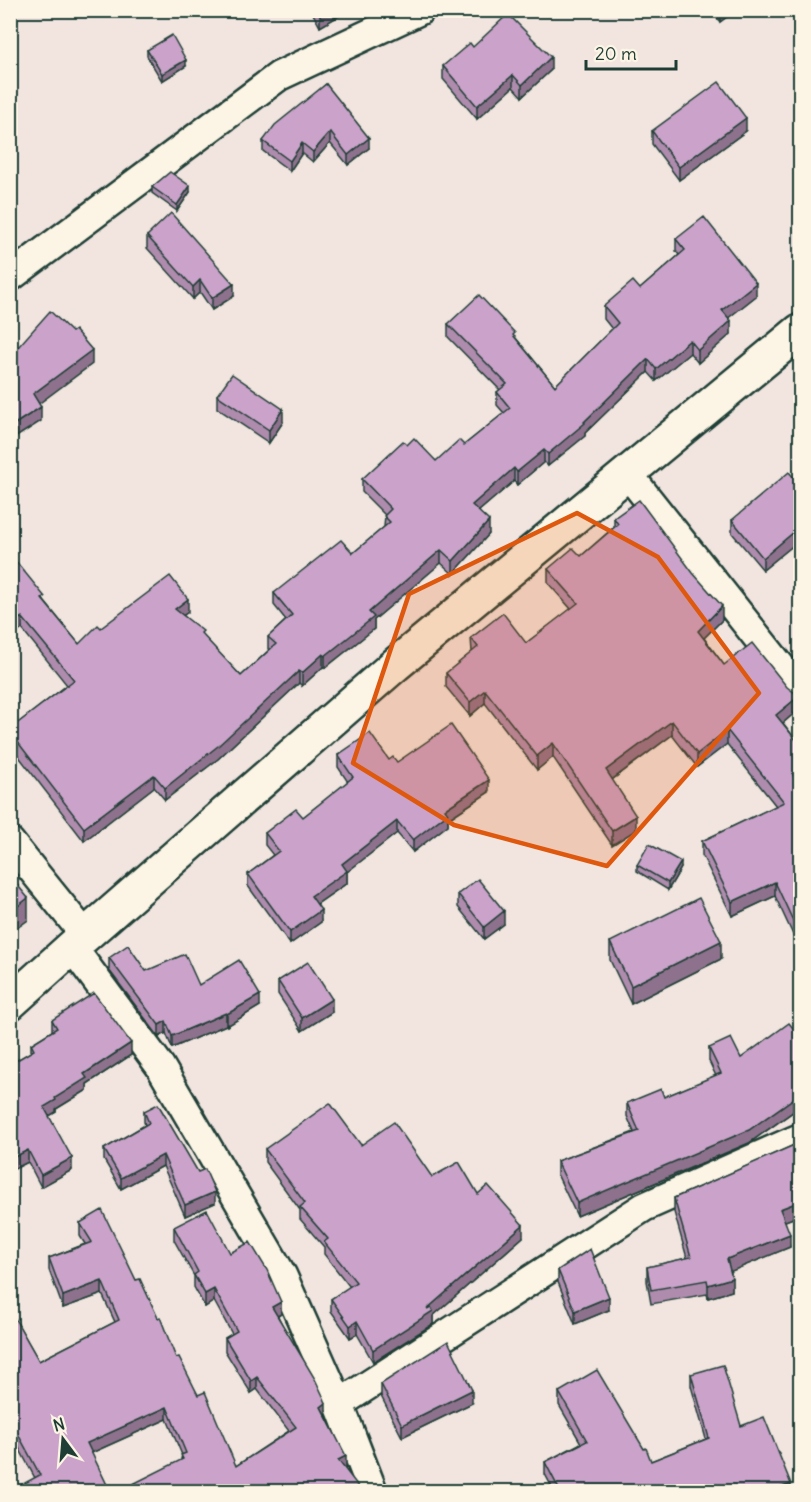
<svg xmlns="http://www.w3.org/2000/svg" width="811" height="1502" font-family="Delius,sans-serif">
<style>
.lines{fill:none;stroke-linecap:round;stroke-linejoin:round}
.minor-casing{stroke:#1f3d34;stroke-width:33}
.secondary-casing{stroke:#1f3d34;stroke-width:38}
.minor{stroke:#fcf5e5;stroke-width:28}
.secondary{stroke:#fcf5e5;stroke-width:33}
.wall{fill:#af8cae;stroke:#1f3d34;stroke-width:1.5}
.shaded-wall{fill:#8e728d;stroke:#1f3d34;stroke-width:1.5}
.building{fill:#cba3ca;stroke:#1f3d34;stroke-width:1.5}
.marked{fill:#de580e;fill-opacity:0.2;stroke:#de580e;stroke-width:4.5;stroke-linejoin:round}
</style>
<rect width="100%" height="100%" fill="#f2e5e0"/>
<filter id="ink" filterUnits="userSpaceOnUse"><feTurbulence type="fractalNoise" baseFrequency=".0167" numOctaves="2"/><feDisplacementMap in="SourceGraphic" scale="12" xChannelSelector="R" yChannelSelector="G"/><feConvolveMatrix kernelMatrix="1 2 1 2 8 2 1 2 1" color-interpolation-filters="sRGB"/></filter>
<g filter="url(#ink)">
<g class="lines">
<defs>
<g id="minor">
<polyline points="10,277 279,76 420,10"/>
<polyline points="628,474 800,691"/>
<polyline points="10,842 85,935"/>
<polyline points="72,947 160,1066 282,1275 339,1404 373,1492"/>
<polyline points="339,1404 644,1207 800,1138"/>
</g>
<polyline id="secondary" points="10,1003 72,947 395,665 800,331"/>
</defs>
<!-- minor casing -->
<use href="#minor" class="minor-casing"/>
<!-- secondary casing -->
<use href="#secondary" class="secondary-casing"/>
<!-- minor -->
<use href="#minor" class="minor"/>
<!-- secondary -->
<use href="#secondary" class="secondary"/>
</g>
<!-- wall -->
<g class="wall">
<polygon points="311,10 349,10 320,27"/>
<polygon points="711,10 736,10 720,22"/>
<polygon points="473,47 551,70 522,97 513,87 477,119 443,79 443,66"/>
<polygon points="147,50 186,66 162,81 147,56"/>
<polygon points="326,84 369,148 348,165 330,143 313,162 302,153 290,171 263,151 263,141"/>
<polygon points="652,131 746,131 679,180 652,144"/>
<polygon points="152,187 190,192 177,211 152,193"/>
<polygon points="147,236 234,296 212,310 200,292 193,299 147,248"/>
<polygon points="676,239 756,296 728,318 731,334 698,363 690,353 656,381 648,372 585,433 585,436 548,466 544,462 517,485 514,481 479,511 489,534 453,574 441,563 374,620 374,629 325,668 323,667 302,686 299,683 218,759 165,800 154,787 84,841 10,745 10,729 67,685 22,629 10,554 45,602 79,644 101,628 188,612 183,615 241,676 269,650 268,649 268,637 286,620 274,605 274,593 353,553 384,527 385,515 362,492 362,479 407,445 436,461 464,445 504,413 497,405 497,392 500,390 448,337 448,324 515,337 555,386 612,329 604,319 604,306 640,289 679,255 676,251"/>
<polygon points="217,395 283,422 269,443 217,408"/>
<polygon points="801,486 801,539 763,570 732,533 732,520"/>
<polygon points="614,518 722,620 704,638 724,665 799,709 783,723 801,746 801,783 798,785 801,791 801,952 775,896 732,916 702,855 702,841 776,806 727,744 697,767 672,735 612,780 636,830 612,845 553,757 537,770 485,703 470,716 446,687 446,673 472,652 471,638 526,643 571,609 548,583 548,569 581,556 614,527"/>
<polygon points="338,755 397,762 489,792 448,819 448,825 413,852 397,833 347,872 347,883 317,904 321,922 290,944 248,886 248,874 273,855 265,845 265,833 303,817 348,782 338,767"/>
<polygon points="637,865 681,868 668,890 637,871"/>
<polygon points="458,894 504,924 484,939 458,907"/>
<polygon points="610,942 721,959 631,1004 610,960"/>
<polygon points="109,958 146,971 199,985 260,1006 227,1026 226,1025 172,1048 166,1033 159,1037 109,970"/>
<polygon points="278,981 332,1012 302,1031 278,994"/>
<polygon points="52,1020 131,1055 87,1084 87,1090 56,1109 56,1112 49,1116 72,1170 41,1187 28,1162 10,1171 10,1072 12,1071 12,1063 31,1052 31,1044 52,1031"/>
<polygon points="801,1038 801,1106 749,1143 577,1216 557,1174 557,1161 634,1132 627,1116 627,1103 664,1097 716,1076 709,1061 709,1048 741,1058"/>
<polygon points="144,1111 215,1203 185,1216 163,1166 121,1189 104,1160 104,1149 145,1125 144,1122"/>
<polygon points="801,1142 801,1215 785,1221 790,1247 731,1271 732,1291 708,1298 707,1294 651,1304 647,1281 647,1267 687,1258 674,1212 674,1198"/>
<polygon points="361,1145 432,1177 478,1194 523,1237 433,1316 433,1324 373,1362 357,1334 350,1338 331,1311 331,1299 350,1287 324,1254 324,1247 300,1219 300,1210 265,1162 265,1149"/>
<polygon points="80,1223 136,1280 176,1358 198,1395 236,1466 289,1431 257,1389 251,1393 225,1351 225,1338 232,1334 214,1301 205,1307 194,1287 194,1276 174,1240 174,1227 230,1253 281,1314 278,1316 326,1416 346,1468 345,1469 358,1491 181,1459 182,1455 167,1419 35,1478 10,1431 10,1310 39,1361 115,1322 102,1294 63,1308 49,1270 49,1258 85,1244 80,1236"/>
<polygon points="558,1270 609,1310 575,1324 558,1282"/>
<polygon points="691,1374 741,1426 791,1491 554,1491 545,1474 545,1462 581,1443 559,1405 559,1392 651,1461 706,1439 691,1386"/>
<polygon points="381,1384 472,1403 402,1437 381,1396"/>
</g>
<!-- shaded-wall -->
<g class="shaded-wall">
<polygon points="327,10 349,10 320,27 320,14"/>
<polygon points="720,10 736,10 720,22"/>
<polygon points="551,57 551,70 522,97 522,85"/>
<polygon points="186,60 186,66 162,81 162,74"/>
<polygon points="513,75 513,87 477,119 477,106"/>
<polygon points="746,118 746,131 679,180 679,167"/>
<polygon points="330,132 330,143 313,162 313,152"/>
<polygon points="369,138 369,148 348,165 348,155"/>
<polygon points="302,143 302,153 290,171 290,161"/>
<polygon points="190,186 190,192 177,211 177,205"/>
<polygon points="200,280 200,292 193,299 193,287"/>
<polygon points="756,283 756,296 722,323 722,310"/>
<polygon points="234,284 234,296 212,310 212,298"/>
<polygon points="731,321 731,334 698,363 698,350"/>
<polygon points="690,340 690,353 656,381 656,369"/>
<polygon points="92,350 92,364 33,408 33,394"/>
<polygon points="648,359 648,372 585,433 585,436 548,466 548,454 584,422"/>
<polygon points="41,407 41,421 10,441 10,427"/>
<polygon points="283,409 283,422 269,443 269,430"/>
<polygon points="544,450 544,462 517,485 517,472"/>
<polygon points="514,468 514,481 472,517 472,505"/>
<polygon points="489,521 489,534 453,574 453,561"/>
<polygon points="801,526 801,539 763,570 763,558"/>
<polygon points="441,550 441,563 374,620 374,629 325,668 325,656 369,612"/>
<polygon points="188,599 188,612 175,621 175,609"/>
<polygon points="722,606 722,620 698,644 698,631"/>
<polygon points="22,617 22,629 10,638 10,625"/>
<polygon points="323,654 323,667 302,686 302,673"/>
<polygon points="299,671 299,683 218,759 165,800 165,788"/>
<polygon points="485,690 485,703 470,716 470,702"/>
<polygon points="799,696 799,709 776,729 776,715"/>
<polygon points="672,721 672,735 606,784 606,770"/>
<polygon points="727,730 727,744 697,767 697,754"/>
<polygon points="553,743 553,757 537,770 537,756"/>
<polygon points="801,769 801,783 793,789 793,775"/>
<polygon points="154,775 154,787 84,841 84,828"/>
<polygon points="489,780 489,792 448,819 448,825 413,852 413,840 445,809"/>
<polygon points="636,816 636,830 612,845 612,831"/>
<polygon points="397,821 397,833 347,872 347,883 311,908 311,896 342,864"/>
<polygon points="681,862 681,868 668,890 668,883"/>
<polygon points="775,882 775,896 732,916 732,902"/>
<polygon points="28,898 28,920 10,933 10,912"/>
<polygon points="321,910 321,922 290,944 290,932"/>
<polygon points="504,911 504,924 484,939 484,927"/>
<polygon points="721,941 721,959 631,1004 631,986"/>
<polygon points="260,995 260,1006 227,1026 227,1014"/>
<polygon points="332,999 332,1012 302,1031 302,1018"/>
<polygon points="226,1013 226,1025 172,1048 172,1036"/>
<polygon points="166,1021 166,1033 159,1037 159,1025"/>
<polygon points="131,1043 131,1055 87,1084 87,1090 56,1109 56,1112 44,1119 44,1107 84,1074"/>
<polygon points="801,1093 801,1106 749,1143 577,1216 577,1203"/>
<polygon points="28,1150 28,1162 10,1171 10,1159"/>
<polygon points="163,1155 163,1166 121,1189 121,1178"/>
<polygon points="72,1158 72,1170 41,1187 41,1175"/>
<polygon points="215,1192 215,1203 185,1216 185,1205"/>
<polygon points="801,1201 801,1215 780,1223 780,1209"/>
<polygon points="523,1225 523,1237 433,1316 433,1324 373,1362 373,1350 427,1309"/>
<polygon points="790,1234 790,1247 727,1273 727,1259"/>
<polygon points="732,1278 732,1291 708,1298 708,1285"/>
<polygon points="102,1281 102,1294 63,1308 63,1296"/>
<polygon points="214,1289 214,1301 205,1307 205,1294"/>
<polygon points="609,1297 609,1310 575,1324 575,1311"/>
<polygon points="281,1302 281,1314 272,1319 272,1307"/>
<polygon points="357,1321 357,1334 350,1338 350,1326"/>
<polygon points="257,1377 257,1389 251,1393 251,1381"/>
<polygon points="472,1390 472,1403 402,1437 402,1425"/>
<polygon points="326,1403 326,1416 321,1407"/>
<polygon points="167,1407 167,1419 87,1455 87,1443"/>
<polygon points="346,1456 346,1468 338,1473 338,1460"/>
<polygon points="791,1484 791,1491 770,1491"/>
<polygon points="358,1486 358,1491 351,1491"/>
</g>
<!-- building -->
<g class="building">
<polygon points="318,10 327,10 320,14"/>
<polygon points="508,14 551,57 522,85 513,75 477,106 443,66 470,43 473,47"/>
<polygon points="172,35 186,60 162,74 147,50"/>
<polygon points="719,82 746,118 679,167 652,131"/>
<polygon points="326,84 369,138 348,155 330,132 313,152 302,143 290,161 263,141 275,125"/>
<polygon points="170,172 190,186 177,205 152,187"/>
<polygon points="171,213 234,284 212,298 200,280 193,287 147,236"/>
<polygon points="704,217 756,283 722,310 731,321 698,350 690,340 656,369 648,359 584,422 585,423 548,454 544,450 517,472 514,468 472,505 489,521 453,561 441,550 369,612 374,617 325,656 323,654 302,673 299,671 218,746 165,788 154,775 84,828 10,732 10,729 74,680 22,617 10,625 10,554 45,597 42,599 79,644 98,625 101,628 170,576 188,599 175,609 203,631 201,633 241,676 276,644 268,637 292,615 274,593 341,540 353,553 390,522 384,516 391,509 362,479 403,441 407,445 414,438 436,461 459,440 464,445 510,408 497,392 507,384 448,324 479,295 515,333 513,335 555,386 618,323 604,306 633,281 640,289 685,250 676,239"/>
<polygon points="50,311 72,332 75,330 92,350 33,394 41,407 10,427 10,351 19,346"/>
<polygon points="232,374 283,409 269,430 217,395"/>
<polygon points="789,472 801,486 801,526 763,558 732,520"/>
<polygon points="639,500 693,573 722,606 698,631 724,665 752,643 787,687 799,696 776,715 801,746 801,769 793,775 801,791 801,938 775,882 732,902 702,841 784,802 727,730 697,754 672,721 606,770 636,816 612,831 553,743 537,756 485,690 470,702 446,673 478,647 471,638 503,613 526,643 578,603 548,569 573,548 581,556 618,524 614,518"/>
<polygon points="451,725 489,780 445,809 448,813 413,840 397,821 342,864 347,871 311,896 321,910 290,932 248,874 279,851 265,833 296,809 303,817 353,777 338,755 370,733 389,760 393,757 397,762"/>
<polygon points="649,844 681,862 668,883 637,865"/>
<polygon points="10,876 28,898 10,912"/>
<polygon points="478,879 504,911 484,927 458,894"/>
<polygon points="699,898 721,941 631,986 610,942"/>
<polygon points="128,945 146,971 185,954 199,985 239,960 260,995 227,1014 226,1013 172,1036 166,1021 159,1025 109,958"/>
<polygon points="308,962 332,999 302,1018 278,981"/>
<polygon points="94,993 131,1043 84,1074 87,1078 55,1098 56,1100 44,1107 72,1158 41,1175 28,1150 10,1159 10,1072 16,1069 12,1063 34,1050 31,1044 57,1028 52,1020"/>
<polygon points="789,1023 801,1038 801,1093 749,1130 577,1203 557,1161 639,1131 627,1103 661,1089 664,1097 721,1073 709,1048 731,1038 741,1058"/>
<polygon points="330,1103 361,1145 394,1122 432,1177 459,1162 478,1194 488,1185 523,1225 427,1309 431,1307 433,1311 373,1350 357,1321 350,1326 331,1299 356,1282 324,1242 328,1239 300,1207 305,1203 265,1149"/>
<polygon points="158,1104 198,1172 205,1169 215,1192 185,1205 163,1155 121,1178 104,1149 149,1123 144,1111"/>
<polygon points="801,1142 801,1201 780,1209 790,1234 727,1259 732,1278 708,1285 707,1280 651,1290 647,1267 691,1257 674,1198"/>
<polygon points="102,1210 136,1280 140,1279 158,1318 160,1317 176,1358 179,1357 198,1395 205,1392 236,1466 296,1427 257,1377 251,1381 225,1338 237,1331 214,1289 205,1294 194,1275 198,1272 174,1227 207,1210 230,1253 250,1242 267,1270 281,1302 272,1307 315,1379 324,1398 326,1403 321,1407 346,1456 338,1460 358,1486 351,1491 119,1491 183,1459 181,1455 186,1453 167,1407 87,1443 110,1491 10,1491 40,1475 10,1419 10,1310 39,1361 119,1320 102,1281 63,1296 49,1258 92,1242 80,1223"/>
<polygon points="590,1249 609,1297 575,1311 558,1270"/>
<polygon points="448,1341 472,1390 402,1425 381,1384"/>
<polygon points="723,1365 741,1426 764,1417 791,1484 770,1491 560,1491 545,1462 587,1441 559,1392 597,1370 644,1449 646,1448 651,1461 709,1438 691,1374"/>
</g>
</g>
<!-- marked area -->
<path class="marked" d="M577,513L658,557L759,693L607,866L454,825L353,763L409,594Z"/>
<!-- margin -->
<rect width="811" height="1502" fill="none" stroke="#fcf5e5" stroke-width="36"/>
<rect x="18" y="18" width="775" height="1466" fill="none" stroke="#1f3d34" stroke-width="2" filter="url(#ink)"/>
<!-- north arrow -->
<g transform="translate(63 1439) rotate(344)" stroke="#fcf5e5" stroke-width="4.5" paint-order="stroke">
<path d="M0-4.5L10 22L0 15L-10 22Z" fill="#1f3d34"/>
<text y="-9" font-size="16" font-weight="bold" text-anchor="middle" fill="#1f3d34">N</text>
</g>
<!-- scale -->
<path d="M586 60v9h90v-9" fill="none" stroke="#1f3d34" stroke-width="3"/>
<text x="595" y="60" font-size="18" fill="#1f3d34" stroke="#fcf5e5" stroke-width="4.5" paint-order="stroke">20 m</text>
</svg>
